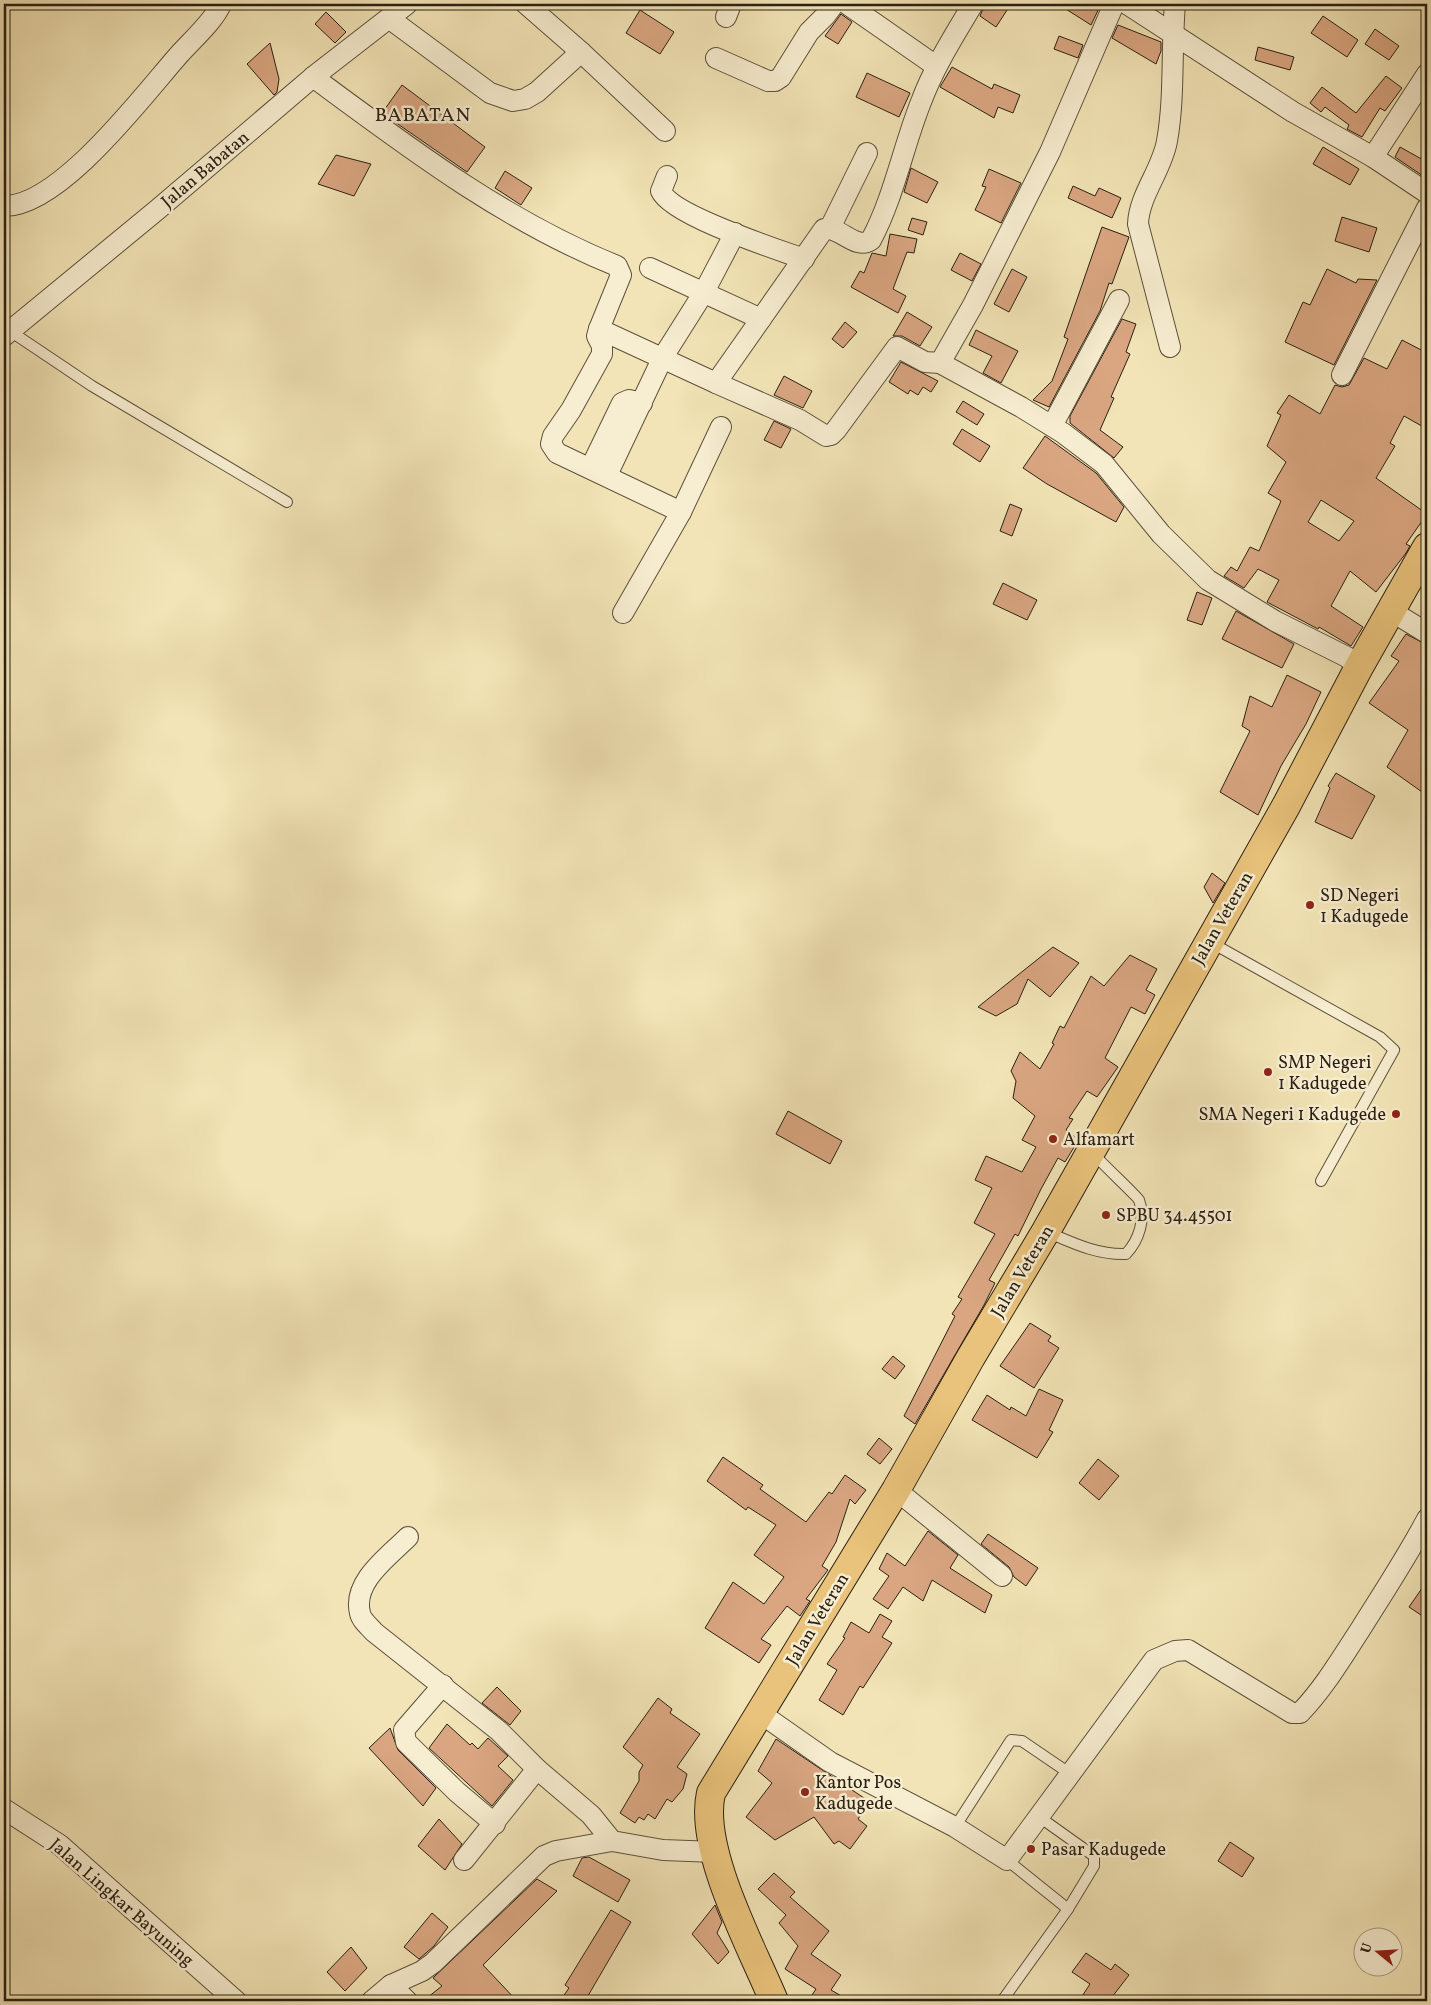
<svg xmlns="http://www.w3.org/2000/svg" width="1431" height="2005" font-family="Vollkorn,serif">
<style>
.building{fill:#d9a681;stroke:#2a2013;fill-rule:evenodd}
.lines{fill:none;stroke-linecap:round;stroke-linejoin:round}
.service-casing{stroke:#5c513c;stroke-width:12}
.minor-casing{stroke:#5c513c;stroke-width:22}
.trunk-casing{stroke:#2a2013;stroke-width:30}
.service{stroke:#f7edd0;stroke-width:10}
.minor{stroke:#f7edd0;stroke-width:20}
.trunk{stroke:#e9c27b;stroke-width:28}
.poi-dot{fill:#8f2418;stroke:#f7edd0;stroke-width:2}
.labels{text-anchor:middle;stroke-width:5;stroke-linejoin:round;paint-order:stroke}
.street-label{font-size:18px;fill:#2a2013;stroke:#f7edd0}
.poi-label{font-size:18px;fill:#2a2013;stroke:#f7edd0;text-anchor:start}
.quarter-label{font-size:20px;letter-spacing:1px;fill:#2a2013;stroke:#f7edd0}
</style>
<rect width="100%" height="100%" fill="#f2e4b6"/>
<filter id="stains"><feTurbulence type="fractalNoise" baseFrequency=".004" numOctaves="4"/><feColorMatrix values="0 0 0 0 .2 0 0 0 0 .09 0 0 0 0 .02 0 0 0 .5 -.17"/></filter>
<radialGradient id="worn" r=".72"><stop offset=".6" stop-color="#630" stop-opacity="0"/><stop offset="1" stop-color="#630" stop-opacity=".3"/></radialGradient>
<!-- building -->
<g class="building">
<polygon points="985,4 1011,4 996,27 980,16"/>
<polygon points="1058,4 1101,4 1091,25"/>
<polygon points="640,10 674,32 660,54 626,33"/>
<polygon points="326,12 346,32 335,43 315,24"/>
<polygon points="841,14 852,22 838,44 825,36"/>
<polygon points="1323,16 1358,40 1347,57 1311,33"/>
<polygon points="1118,25 1161,42 1161,51 1156,64 1112,38"/>
<polygon points="1375,29 1399,46 1389,60 1365,44"/>
<polygon points="1059,36 1083,45 1078,58 1054,49"/>
<polygon points="270,43 279,79 277,92 274,95 247,64"/>
<polygon points="1258,47 1294,57 1290,70 1255,60"/>
<polygon points="952,67 992,89 994,84 1020,95 1013,113 998,107 994,118 940,87"/>
<polygon points="867,73 910,93 899,117 856,97"/>
<polygon points="1386,76 1402,88 1385,111 1380,108 1362,137 1347,129 1349,125 1325,107 1321,112 1310,103 1322,87 1356,113"/>
<polygon points="402,85 485,147 467,172 382,113"/>
<polygon points="1323,147 1359,169 1350,185 1313,164"/>
<polygon points="1400,147 1427,162 1427,169 1423,176 1395,157"/>
<polygon points="336,155 371,164 354,196 318,184"/>
<polygon points="911,168 938,182 927,203 904,192"/>
<polygon points="989,169 1021,183 1001,223 975,210 986,187 982,186"/>
<polygon points="505,171 532,188 521,205 495,188"/>
<polygon points="1073,186 1095,196 1099,188 1121,198 1112,218 1068,198"/>
<polygon points="1342,217 1377,228 1369,252 1335,241"/>
<polygon points="912,218 927,222 923,235 908,230"/>
<polygon points="1102,227 1129,237 1112,284 1109,283 1100,311 1049,407 1033,400 1052,381 1068,339 1064,337"/>
<polygon points="890,234 917,239 914,253 907,252 893,289 906,296 898,313 851,287 860,271 864,273 872,253 886,256"/>
<polygon points="960,253 981,264 972,281 951,270"/>
<polygon points="1012,269 1027,277 1009,312 994,304"/>
<polygon points="1327,269 1356,283 1358,279 1377,280 1334,365 1285,342 1303,302 1310,305"/>
<polygon points="907,312 932,327 920,346 902,336 893,336"/>
<polygon points="1122,319 1136,324 1126,352 1130,354 1111,397 1114,398 1100,430 1123,447 1114,458 1070,423 1070,416"/>
<polygon points="845,322 857,332 843,348 832,339"/>
<polygon points="976,330 1018,351 1001,383 983,373 992,356 969,345"/>
<path d="M1402,340L1427,353V429L1404,416L1390,443L1395,446L1376,478L1427,514L1406,544L1410,546L1406,553L1376,592L1350,571L1331,606L1363,627L1351,646L1319,627L1318,629L1267,602L1279,580L1258,569L1244,588L1224,576L1231,567L1237,571L1250,547L1259,551L1281,501L1268,493L1286,462L1267,446L1281,415L1277,413L1289,395L1320,414L1335,385L1342,387L1349,385L1364,358L1387,369ZM1321,500L1354,521L1339,541L1308,522Z"/>
<polygon points="901,362 938,381 931,392 923,387 918,395 910,390 908,394 889,382"/>
<polygon points="784,376 812,391 803,408 774,395"/>
<polygon points="963,401 984,414 977,425 956,412"/>
<polygon points="774,421 791,429 781,448 764,440"/>
<polygon points="962,429 990,446 980,462 953,444"/>
<polygon points="1045,436 1096,473 1124,507 1116,522 1047,484 1023,468"/>
<polygon points="1010,504 1022,509 1012,536 1000,531"/>
<polygon points="1003,583 1037,600 1027,620 993,604"/>
<polygon points="1197,592 1212,598 1202,625 1187,620"/>
<polygon points="1236,611 1294,644 1282,668 1222,639"/>
<polygon points="1406,634 1427,645 1427,782 1422,792 1387,767 1408,730 1369,703 1399,661 1391,656"/>
<polygon points="1287,675 1321,692 1306,724 1281,766 1258,815 1220,792 1250,731 1242,726 1250,696 1272,707"/>
<polygon points="1336,773 1375,796 1352,839 1315,822 1330,788 1328,786"/>
<polygon points="1212,873 1225,883 1213,903 1204,887"/>
<polygon points="1053,947 1079,963 1050,997 1028,979 1017,1004 996,1016 978,1007"/>
<polygon points="1130,955 1157,969 1146,990 1155,995 1145,1014 1131,1007 1105,1058 1118,1067 1097,1097 1087,1091 1069,1118 1073,1119 1066,1130 1074,1136 1073,1142 1076,1144 1065,1162 1058,1158 1041,1189 1018,1236 1015,1234 989,1280 995,1283 984,1305 915,1424 904,1416 955,1316 952,1314 962,1299 958,1297 995,1234 974,1223 992,1188 975,1180 986,1156 1022,1172 1036,1147 1022,1140 1035,1116 1013,1098 1016,1081 1011,1071 1020,1052 1040,1069 1054,1044 1052,1043 1060,1026 1064,1028 1091,976 1104,986"/>
<polygon points="788,1111 842,1141 830,1164 776,1134"/>
<polygon points="1030,1323 1051,1336 1048,1341 1059,1348 1034,1388 1000,1366"/>
<polygon points="893,1356 905,1366 895,1379 882,1369"/>
<polygon points="1039,1389 1063,1400 1049,1430 1053,1432 1037,1458 972,1420 987,1395 1010,1410 1011,1407 1026,1416"/>
<polygon points="879,1438 892,1449 880,1464 867,1454"/>
<polygon points="723,1457 763,1485 760,1489 806,1522 829,1492 832,1494 845,1475 866,1490 855,1504 850,1499 836,1542 822,1566 828,1570 806,1599 810,1601 800,1616 787,1606 761,1639 771,1645 759,1663 705,1628 733,1582 764,1604 784,1577 754,1555 776,1525 748,1507 746,1510 707,1481"/>
<polygon points="1098,1459 1119,1476 1099,1500 1079,1483"/>
<polygon points="928,1531 958,1555 950,1568 992,1595 985,1613 932,1580 923,1601 903,1587 888,1609 873,1599 889,1576 879,1569 887,1553 905,1566"/>
<polygon points="988,1534 1038,1568 1026,1586 1014,1577 1009,1567 981,1544"/>
<polygon points="1427,1581 1427,1619 1409,1607"/>
<polygon points="880,1614 892,1621 882,1637 892,1643 863,1688 860,1686 843,1715 819,1700 837,1670 827,1664 845,1638 843,1637 851,1622 869,1633"/>
<polygon points="497,1687 521,1711 510,1725 482,1703"/>
<polygon points="658,1698 672,1709 670,1713 700,1734 677,1767 687,1774 683,1789 672,1802 667,1799 655,1819 648,1814 644,1820 639,1817 635,1823 620,1813 639,1781 639,1772 643,1765 623,1747"/>
<polygon points="447,1724 470,1745 472,1743 478,1749 488,1738 508,1756 498,1766 513,1780 492,1806 429,1748"/>
<polygon points="390,1728 398,1750 436,1788 423,1806 369,1748"/>
<polygon points="776,1739 870,1802 858,1819 867,1826 850,1849 839,1841 834,1844 814,1817 775,1840 746,1817 772,1783 758,1771"/>
<polygon points="439,1819 462,1844 445,1870 418,1846"/>
<polygon points="1230,1842 1254,1858 1242,1877 1218,1861"/>
<polygon points="589,1857 630,1880 618,1902 573,1876 582,1858"/>
<polygon points="774,1873 795,1892 790,1897 829,1931 811,1954 841,1975 831,1990 850,2001 808,2001 816,1989 785,1969 798,1946 779,1923 786,1915 758,1889"/>
<polygon points="537,1879 557,1891 483,1965 517,2001 423,2001 442,1986 433,1978"/>
<polygon points="715,1905 722,1922 717,1933 729,1952 718,1964 692,1934"/>
<polygon points="611,1910 631,1922 585,2001 560,2001 569,1988 565,1985"/>
<polygon points="432,1913 448,1927 434,1946 419,1959 404,1947"/>
<polygon points="351,1947 367,1968 345,1991 327,1972"/>
<polygon points="1086,1953 1111,1970 1115,1964 1129,1975 1109,2001 1079,2001 1090,1984 1072,1972"/>
</g>
<g class="lines">
<defs>
<g id="service">
<polyline points="10,331 92,386 287,502"/>
<polyline points="1210,942 1380,1037 1394,1050 1321,1181"/>
<path d="M1047,1232C1073,1243 1097,1255 1126,1254C1139,1240 1146,1219 1139,1200C1137,1196 1098,1160 1092,1152"/>
<polyline points="1038,1816 1094,1856 1094,1866 1068,1909"/>
<polyline points="955,1827 1011,1740 1022,1741 1069,1773"/>
<polyline points="1002,2001 1068,1909 1007,1860"/>
</g>
<g id="minor">
<polyline points="526,4 581,52"/>
<polyline points="847,4 936,66"/>
<polyline points="1127,4 1293,112 1373,157 1427,193"/>
<polyline points="726,17 731,4"/>
<polyline points="390,19 490,93 513,101 525,99 537,92 581,52 665,131"/>
<polyline points="716,58 768,81 775,81 781,77 809,32 825,16 834,4"/>
<path d="M313,77C409,148 505,221 617,266L621,275L599,329L716,383L824,229C840,226 856,251 871,240C894,197 903,147 921,102C934,67 954,36 973,4"/>
<polyline points="1373,157 1427,74"/>
<path d="M667,176L661,191C671,215 776,249 804,259"/>
<path d="M4,206C59,207 142,97 177,57C189,43 215,20 221,4"/>
<polyline points="830,228 867,153"/>
<polyline points="650,268 761,319"/>
<polyline points="599,329 597,336 602,346 602,354 571,410 553,436 551,444 557,453 681,512"/>
<polyline points="4,336 157,210 313,77 407,4"/>
<path d="M1170,347L1138,224C1139,195 1162,170 1167,141C1175,96 1171,49 1175,4"/>
<polyline points="940,363 1021,407 1063,433 1104,464 1161,534 1208,580 1275,621 1347,657 1359,667"/>
<polyline points="1342,375 1427,208"/>
<polyline points="716,383 800,420 826,436 831,435 836,430 897,347 925,362 940,363 973,305 1050,152 1114,4"/>
<polyline points="1052,426 1119,300"/>
<polyline points="591,467 622,403 629,400 642,403"/>
<polyline points="607,475 663,357 704,292 735,233"/>
<polyline points="1391,611 1427,633"/>
<polyline points="623,613 681,512 721,427"/>
<polyline points="896,1490 1002,1576"/>
<path d="M408,1537C389,1556 352,1582 360,1613C361,1620 370,1627 374,1632L499,1731L537,1769L591,1815L612,1841L663,1850L715,1852"/>
<polyline points="443,1685 404,1730 406,1742 457,1792 495,1824"/>
<path d="M760,1713L830,1762L955,1827L1007,1860L1154,1660L1175,1651L1188,1650L1292,1713H1300C1324,1688 1341,1659 1360,1630C1383,1593 1407,1557 1427,1519"/>
<polyline points="4,1809 60,1845 236,2001"/>
<polyline points="464,1860 537,1769"/>
<polyline points="391,1985 407,2001"/>
<polyline points="372,2001 391,1985 422,1971 433,1963 544,1856 556,1851 612,1841"/>
</g>
<path id="trunk" d="M774,2001C752,1948 698,1849 711,1793L896,1490L971,1357L1046,1231L1286,806L1359,667L1427,547"/>
</defs>
<!-- service casing -->
<use href="#service" class="service-casing"/>
<!-- minor casing -->
<use href="#minor" class="minor-casing"/>
<!-- trunk casing -->
<use href="#trunk" class="trunk-casing"/>
<!-- service -->
<use href="#service" class="service"/>
<!-- minor -->
<use href="#minor" class="minor"/>
<!-- trunk -->
<use href="#trunk" class="trunk"/>
</g>
<!-- markers -->
<g class="poi-dot">
<circle cx="1310" cy="905" r="5"/>
<circle cx="1268" cy="1072" r="5"/>
<circle cx="1396" cy="1114" r="5"/>
<circle cx="1053" cy="1139" r="5"/>
<circle cx="1106" cy="1215" r="5"/>
<circle cx="805" cy="1792" r="5"/>
<circle cx="1031" cy="1849" r="5"/>
</g>
<g class="labels">
<!-- street labels -->
<g class="street-label">
<text transform="translate(205 169) rotate(-40)" y="6">Jalan Babatan</text>
<text transform="translate(1222 918) rotate(-60)" y="6">Jalan Veteran</text>
<text transform="translate(1022 1271) rotate(-59)" y="6">Jalan Veteran</text>
<text transform="translate(817 1619) rotate(-59)" y="6">Jalan Veteran</text>
<text transform="translate(122 1902) rotate(41)" y="6">Jalan Lingkar Bayuning</text>
</g>
<!-- poi labels -->
<g class="poi-label">
<text x="1320" y="901">SD Negeri<tspan x="1320" dy="21">1 Kadugede</tspan></text>
<text x="1278" y="1068">SMP Negeri<tspan x="1278" dy="21">1 Kadugede</tspan></text>
<text x="1386" y="1120" text-anchor="end">SMA Negeri 1 Kadugede</text>
<text x="1063" y="1145">Alfamart</text>
<text x="1116" y="1221">SPBU 34.45501</text>
<text x="815" y="1788">Kantor Pos<tspan x="815" dy="21">Kadugede</tspan></text>
<text x="1041" y="1855">Pasar Kadugede</text>
</g>
<!-- quarter labels -->
<g class="quarter-label">
<text x="423" y="121">BABATAN</text>
</g>
</g>
<!-- margin -->
<rect width="1431" height="2005" fill="none" stroke="#f2e4b6" stroke-width="20"/>
<rect x="5" y="5" width="1421" height="1995" fill="none" stroke="#2a2013" stroke-width="2.5"/>
<rect x="10" y="10" width="1411" height="1985" fill="none" stroke="#2a2013"/>
<!-- north arrow -->
<g transform="translate(1378 1952) rotate(288)"><circle r="24" fill="#f7edd0" stroke="#a59b84"/>
<path d="M0-4L9 19L0 12L-9 19Z" fill="#8f2418"/>
<text y="-8" font-size="14" font-weight="bold" text-anchor="middle" fill="#2a2013">U</text>
</g>
<rect width="100%" height="100%" filter="url(#stains)"/>
<rect width="100%" height="100%" fill="url(#worn)"/>
</svg>
